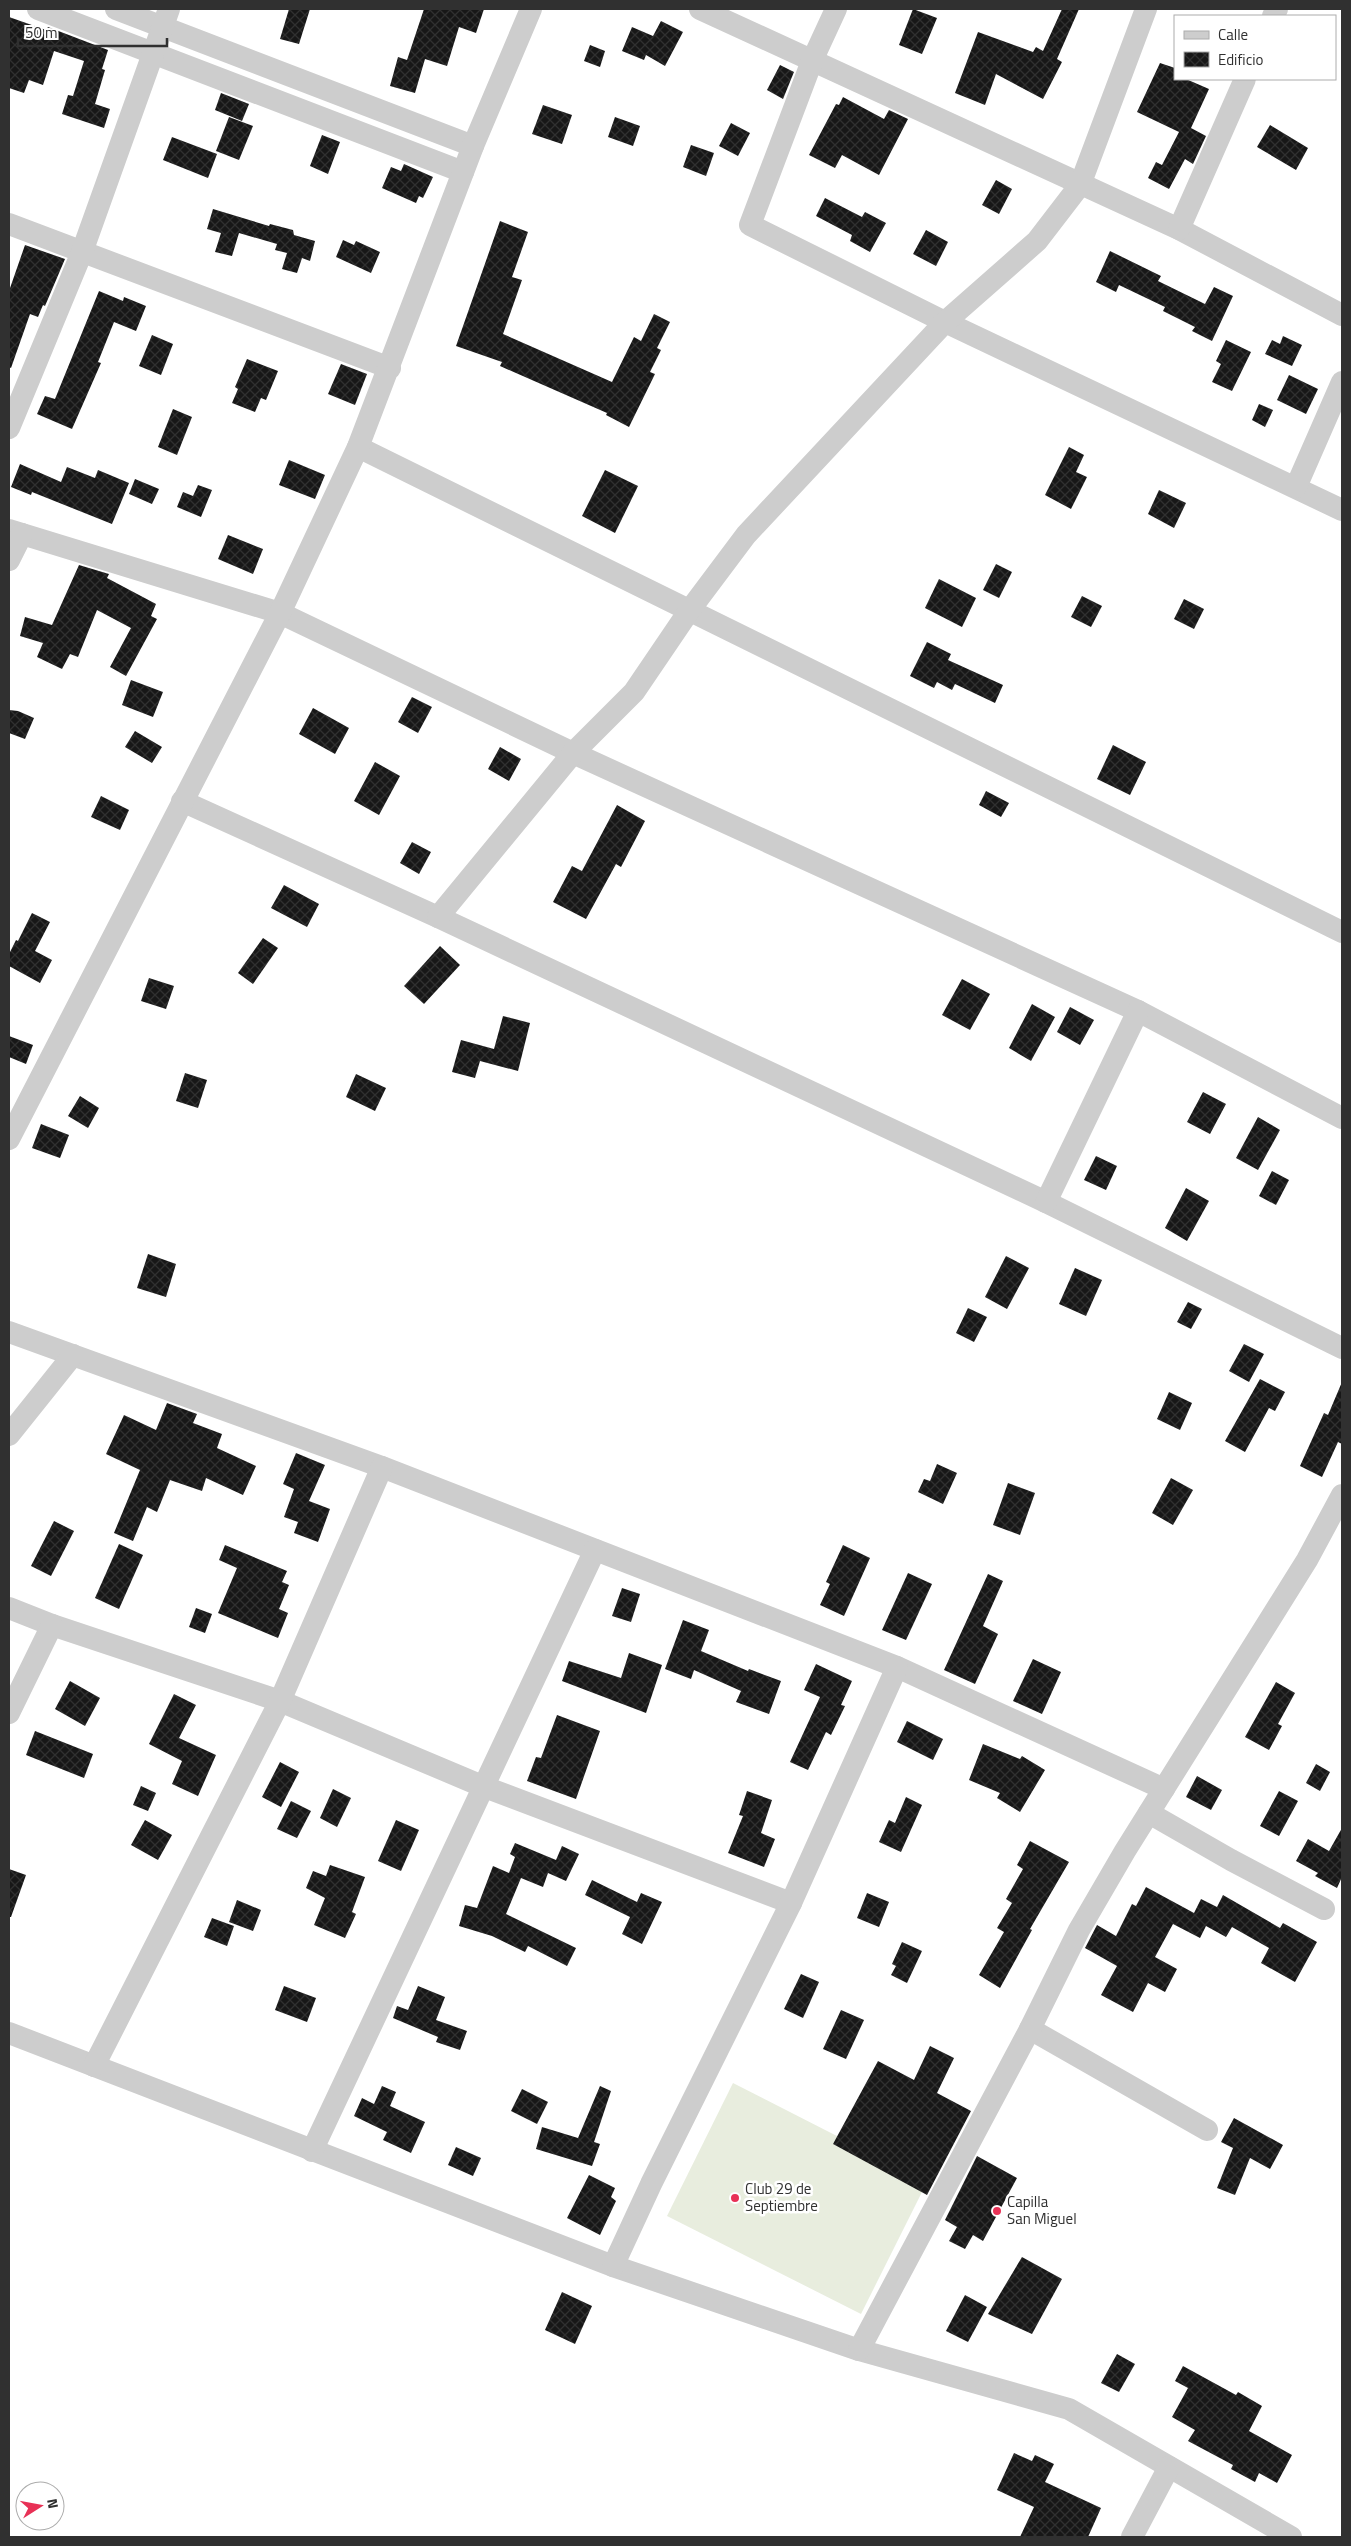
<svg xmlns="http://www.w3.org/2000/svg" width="1351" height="2546" font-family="'Titillium Web',sans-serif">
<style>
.garden{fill:#e8edde}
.building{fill:url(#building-cross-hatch)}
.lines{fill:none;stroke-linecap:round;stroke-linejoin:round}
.minor{stroke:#cdcdcd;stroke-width:22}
.poi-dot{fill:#e83156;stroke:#fff;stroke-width:2}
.labels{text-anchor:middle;stroke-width:5;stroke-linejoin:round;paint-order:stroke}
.poi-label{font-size:15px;fill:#303030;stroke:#fff;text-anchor:start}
</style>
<defs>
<pattern id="building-cross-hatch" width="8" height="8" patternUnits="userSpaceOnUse" patternTransform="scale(1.25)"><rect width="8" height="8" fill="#171717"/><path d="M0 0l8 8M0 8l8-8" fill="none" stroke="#303030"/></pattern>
</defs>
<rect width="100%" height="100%" fill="#fff"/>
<!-- garden -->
<polygon class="garden" points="733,2083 927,2182 861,2314 667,2216"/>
<!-- building -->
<g class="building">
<polygon points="289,9 310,9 299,44 280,39"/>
<polygon points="424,9 484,9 476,33 459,27 447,66 425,59 415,93 390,86 398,57 407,60"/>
<polygon points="913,9 937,18 922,54 899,45"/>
<polygon points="1062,9 1079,9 1057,59 1062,62 1043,99 996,74 985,105 955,93 978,32 1033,52 1036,47 1043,51"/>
<polygon points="9,17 46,30 48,27 108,50 102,69 105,70 95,104 110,109 104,128 62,114 68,95 73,96 84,61 54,51 43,85 29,80 24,93 9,88"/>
<polygon points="661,21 683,32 665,66 646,55 644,60 622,51 632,27 653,36"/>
<polygon points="590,45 605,51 600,67 584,61"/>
<polygon points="1160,63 1175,68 1175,79 1186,79 1209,89 1191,128 1206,136 1193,164 1185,159 1169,189 1148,178 1156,162 1162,165 1179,132 1137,112"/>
<polygon points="780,65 794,72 783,99 767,90"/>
<polygon points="221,93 249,104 242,121 215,110"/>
<polygon points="843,97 884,119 889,110 908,119 879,175 842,155 835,168 809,155 836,104 839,105"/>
<polygon points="543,105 572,115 562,144 532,134"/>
<polygon points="229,117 253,126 239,160 216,151"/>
<polygon points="615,117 640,126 633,146 608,137"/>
<polygon points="731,123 750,133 738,156 719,146"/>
<polygon points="1270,125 1308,148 1296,170 1257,147"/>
<polygon points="322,135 340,142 328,174 310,166"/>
<polygon points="172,137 217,154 208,178 163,160"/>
<polygon points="691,145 714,153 706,176 683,167"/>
<polygon points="404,164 433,177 423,198 419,196 416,203 382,188 391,167 401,171"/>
<polygon points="996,180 1012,189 999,214 982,205"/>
<polygon points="825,198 862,217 865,212 886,223 870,252 850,241 852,235 816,216"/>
<polygon points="213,209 269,226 270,224 293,230 294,235 315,241 310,261 302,258 297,273 282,269 287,253 275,250 277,244 239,233 232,256 215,252 221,233 207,229"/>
<polygon points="500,221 528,232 512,277 522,280 503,334 612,382 634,337 641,341 654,314 670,322 657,348 661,350 650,372 655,374 629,427 606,415 607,413 500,366 502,362 456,346"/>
<polygon points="926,230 948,242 936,266 913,254"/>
<polygon points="343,240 354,245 356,241 380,252 371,273 336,257"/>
<polygon points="25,245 65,259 45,306 43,305 38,317 30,314 11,368 9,367 9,291"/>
<polygon points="1110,251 1161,276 1158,281 1205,304 1214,287 1233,296 1212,341 1192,331 1195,327 1163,311 1165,307 1119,285 1116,292 1096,282"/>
<polygon points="99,291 123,301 124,297 146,306 136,331 114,322 98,362 101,363 72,429 37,414 45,396 55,399"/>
<polygon points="152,335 173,344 161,375 139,366"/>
<polygon points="1283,336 1302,345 1292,366 1265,354 1272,340 1280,344"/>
<polygon points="1226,340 1251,352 1232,391 1212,382 1221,364 1216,361"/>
<polygon points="247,359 278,371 266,400 261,398 255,412 232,403 238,389 235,387"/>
<polygon points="341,364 367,374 355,405 328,394"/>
<polygon points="1289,375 1318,389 1306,414 1277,400"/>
<polygon points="1259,404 1273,410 1265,427 1252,420"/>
<polygon points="173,409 192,417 177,455 158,447"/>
<polygon points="1069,447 1084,455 1076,472 1087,477 1071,509 1045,495"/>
<polygon points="289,460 325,475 315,499 279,485"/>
<polygon points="20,464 61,482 67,467 95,478 98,470 129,483 112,524 32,492 31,495 11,487"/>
<polygon points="605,470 638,486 615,533 582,516"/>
<polygon points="135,479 159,489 152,504 129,494"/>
<polygon points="198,485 212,490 201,517 177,507 183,492 193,496"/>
<polygon points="1159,490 1186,503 1174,528 1148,514"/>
<polygon points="228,535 263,549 253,574 218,559"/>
<polygon points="996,564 1012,572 999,598 983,590"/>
<polygon points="79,565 109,574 107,578 156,604 151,616 157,619 126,676 110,667 131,628 97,610 78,657 70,654 62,669 37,657 43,643 20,636 25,617 52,625"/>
<polygon points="939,579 976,598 962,627 925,608"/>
<polygon points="1082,596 1102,606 1091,627 1071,617"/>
<polygon points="1184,599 1204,609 1194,629 1174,619"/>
<polygon points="927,642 951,654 948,660 1003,685 995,703 955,684 952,690 937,682 934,688 910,676"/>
<polygon points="131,680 163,692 153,717 122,705"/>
<polygon points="412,697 432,707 418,733 398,722"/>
<polygon points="313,708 349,728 335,754 299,734"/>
<polygon points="9,710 18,711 34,718 25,739 9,733"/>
<polygon points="135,731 162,747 152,763 125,747"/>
<polygon points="1113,745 1146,762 1130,795 1097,779"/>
<polygon points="500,747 521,759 509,781 488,769"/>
<polygon points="375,762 400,776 379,815 354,801"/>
<polygon points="986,791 1009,803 1001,817 979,805"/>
<polygon points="101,796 129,810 120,830 91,817"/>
<polygon points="617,805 645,821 621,867 616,864 586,919 553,902 572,866 582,871"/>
<polygon points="412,842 431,852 419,874 400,863"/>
<polygon points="284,885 319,904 307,927 271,908"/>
<polygon points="32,913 50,922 35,951 52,960 40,983 9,966 9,954 16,940 18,941"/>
<polygon points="263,938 278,948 253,984 238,973"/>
<polygon points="440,946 460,965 424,1004 404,986"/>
<polygon points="149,978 174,986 166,1009 141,1001"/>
<polygon points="962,979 990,994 970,1030 942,1015"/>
<polygon points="1032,1004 1055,1017 1031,1061 1009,1048"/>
<polygon points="1070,1007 1094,1020 1080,1045 1057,1032"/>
<polygon points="503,1016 530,1023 518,1071 480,1061 475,1078 452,1072 461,1040 494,1049"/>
<polygon points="9,1036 33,1045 26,1064 9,1057"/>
<polygon points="185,1073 207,1080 198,1108 176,1101"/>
<polygon points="356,1074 386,1088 375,1111 346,1097"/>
<polygon points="1203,1092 1226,1104 1210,1134 1187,1122"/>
<polygon points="80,1096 99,1108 88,1128 68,1116"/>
<polygon points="1258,1117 1280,1130 1258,1170 1236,1158"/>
<polygon points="41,1124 69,1135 60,1158 32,1148"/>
<polygon points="1096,1156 1117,1166 1106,1190 1084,1180"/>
<polygon points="1272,1171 1289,1180 1276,1205 1259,1196"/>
<polygon points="1186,1188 1209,1201 1187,1241 1165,1228"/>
<polygon points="148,1254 176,1264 166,1297 137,1288"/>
<polygon points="1006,1256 1029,1268 1007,1309 985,1297"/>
<polygon points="1075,1268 1102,1280 1086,1316 1059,1304"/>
<polygon points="1188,1302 1202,1309 1191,1329 1177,1322"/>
<polygon points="968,1308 987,1317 974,1342 956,1333"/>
<polygon points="1244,1344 1264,1354 1249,1382 1229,1371"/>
<polygon points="1260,1379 1285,1392 1275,1411 1269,1408 1245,1452 1225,1441"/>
<polygon points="1342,1382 1342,1444 1338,1442 1322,1477 1300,1466 1324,1413 1328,1415"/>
<polygon points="1169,1392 1192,1403 1180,1430 1157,1419"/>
<polygon points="167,1403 197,1414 193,1423 222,1434 217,1448 256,1466 243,1495 206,1478 202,1491 170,1480 157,1512 147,1507 133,1541 114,1533 140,1470 106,1454 124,1415 156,1430"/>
<polygon points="296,1453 325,1465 309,1501 330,1509 318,1542 294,1533 298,1522 284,1517 294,1489 283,1484"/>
<polygon points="937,1464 957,1473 943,1504 918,1492 924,1479 930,1481"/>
<polygon points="1171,1478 1193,1490 1173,1525 1152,1513"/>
<polygon points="1008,1483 1035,1493 1020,1535 993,1525"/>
<polygon points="54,1521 74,1531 51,1576 31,1566"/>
<polygon points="119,1544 143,1555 119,1609 95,1598"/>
<polygon points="225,1545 287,1571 282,1582 289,1585 279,1609 288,1613 278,1638 218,1613 237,1568 219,1560"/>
<polygon points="843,1545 870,1558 844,1616 820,1605 830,1584 826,1582"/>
<polygon points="908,1573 932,1584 906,1640 882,1630"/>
<polygon points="988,1574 1003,1581 983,1626 998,1634 975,1684 944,1670"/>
<polygon points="622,1588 640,1594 631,1622 612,1616"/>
<polygon points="196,1608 212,1614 205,1633 189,1627"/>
<polygon points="683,1620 709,1630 701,1651 748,1671 749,1669 781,1681 769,1714 736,1702 741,1691 694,1670 691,1679 665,1669"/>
<polygon points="629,1653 662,1665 646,1713 562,1681 569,1661 621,1678"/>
<polygon points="1033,1659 1061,1672 1042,1714 1013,1701"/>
<polygon points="816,1664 852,1681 841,1705 845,1706 831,1735 826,1732 808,1770 790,1762 820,1697 804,1690"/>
<polygon points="70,1681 100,1698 85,1726 55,1709"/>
<polygon points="1276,1682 1295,1693 1278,1724 1282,1726 1269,1750 1245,1737"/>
<polygon points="174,1694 196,1705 179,1738 216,1755 198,1796 172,1784 182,1761 149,1744"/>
<polygon points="557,1715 600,1731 576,1799 527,1781 536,1757 541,1758"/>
<polygon points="907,1721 943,1739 933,1760 897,1742"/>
<polygon points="35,1731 93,1754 84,1778 26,1755"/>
<polygon points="983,1744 1020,1759 1022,1756 1045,1770 1020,1812 997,1798 1000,1793 969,1780"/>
<polygon points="280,1762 299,1772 281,1807 262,1797"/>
<polygon points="1316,1764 1330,1772 1320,1791 1306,1783"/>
<polygon points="1197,1776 1222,1790 1211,1810 1186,1797"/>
<polygon points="141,1786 156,1793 148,1811 133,1805"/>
<polygon points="333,1789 351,1798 337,1827 320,1818"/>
<polygon points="747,1791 772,1800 761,1833 775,1839 764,1867 728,1853 743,1816 739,1815"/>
<polygon points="1279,1791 1298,1801 1279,1836 1260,1826"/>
<polygon points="906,1797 922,1805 901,1852 879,1842 889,1820 895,1823"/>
<polygon points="291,1801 311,1811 297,1838 277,1829"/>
<polygon points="145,1820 172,1835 158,1860 131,1845"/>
<polygon points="396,1820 419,1830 401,1871 378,1861"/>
<polygon points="1342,1828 1342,1877 1337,1888 1315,1876 1318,1873 1296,1861 1308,1839 1329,1851"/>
<polygon points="1030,1841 1069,1862 1030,1929 1032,1930 1000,1988 979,1975 1004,1932 997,1928 1012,1903 1006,1899 1023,1869 1017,1865"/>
<polygon points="515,1843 556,1860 562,1846 579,1854 566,1881 548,1873 543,1887 521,1878 506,1914 576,1948 567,1966 528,1946 525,1952 492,1936 459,1926 465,1905 477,1908 493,1866 509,1873 515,1857 510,1854"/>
<polygon points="330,1865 365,1877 352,1912 356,1914 345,1938 314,1925 325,1898 306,1888 313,1871 326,1876"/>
<polygon points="9,1869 26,1875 11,1917 9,1917"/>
<polygon points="592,1880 637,1902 641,1893 662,1902 642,1944 622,1934 630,1917 585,1895"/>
<polygon points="1146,1887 1194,1913 1201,1899 1217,1907 1223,1895 1280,1928 1283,1923 1317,1942 1295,1982 1261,1963 1269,1948 1232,1927 1226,1937 1206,1926 1200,1938 1173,1924 1155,1957 1177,1969 1165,1992 1148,1983 1133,2012 1101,1995 1117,1966 1085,1948 1097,1925 1116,1936 1132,1904 1136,1906"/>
<polygon points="867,1893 889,1902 879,1927 857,1918"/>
<polygon points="237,1900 261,1910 253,1931 229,1922"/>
<polygon points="212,1918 234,1926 227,1946 204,1937"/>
<polygon points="902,1942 922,1951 907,1983 891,1975 896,1966 892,1964"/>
<polygon points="801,1974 819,1982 803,2018 784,2009"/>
<polygon points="284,1986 316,1998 307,2022 275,2010"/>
<polygon points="418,1986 445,1997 436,2020 467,2031 460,2050 436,2042 438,2037 393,2018 397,2006 408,2010"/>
<polygon points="841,2010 864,2020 846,2059 823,2049"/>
<polygon points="930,2046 954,2058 937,2093 971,2111 927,2195 833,2144 878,2061 914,2080"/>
<polygon points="382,2086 396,2092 390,2106 425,2122 411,2153 383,2140 387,2132 354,2116 362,2098 374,2104"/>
<polygon points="600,2086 611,2091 594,2142 600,2144 592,2166 536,2149 542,2127 578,2138"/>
<polygon points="522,2089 548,2102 537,2124 511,2111"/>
<polygon points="1234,2118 1283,2145 1270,2169 1250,2158 1235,2195 1217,2188 1233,2148 1221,2142"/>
<polygon points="456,2147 481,2158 473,2176 448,2165"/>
<polygon points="977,2156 1017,2178 983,2241 973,2235 965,2249 949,2241 957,2227 945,2220"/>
<polygon points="589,2175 615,2188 611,2197 616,2201 600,2235 567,2218"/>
<polygon points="1022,2257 1062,2279 1032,2334 988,2314"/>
<polygon points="562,2292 592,2306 575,2344 545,2330"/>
<polygon points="965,2295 987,2307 968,2342 946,2331"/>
<polygon points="1117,2354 1135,2364 1119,2392 1101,2383"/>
<polygon points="1183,2366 1236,2395 1238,2392 1262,2406 1249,2431 1292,2455 1277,2483 1259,2473 1255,2482 1231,2469 1233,2465 1188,2441 1195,2430 1172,2417 1188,2388 1175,2381"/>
<polygon points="1014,2453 1032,2461 1035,2455 1054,2464 1045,2482 1101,2508 1088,2537 1020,2537 1034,2507 997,2490"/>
</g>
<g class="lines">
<!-- minor -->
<g class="minor">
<polyline points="38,9 463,172"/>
<polyline points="116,9 473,146"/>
<polyline points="700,9 1179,229 1342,315"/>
<polyline points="836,9 812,61 750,225 945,322 1342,510"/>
<polyline points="1273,16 1277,9"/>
<polyline points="9,224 390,368"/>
<polyline points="1179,229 1245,79"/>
<polyline points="9,428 82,252 169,9"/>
<polyline points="358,447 1342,932"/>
<polyline points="1296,487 1342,382"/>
<polyline points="9,530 280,613 573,753 1138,1011 1342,1118"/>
<polyline points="9,560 22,534"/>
<polyline points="182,801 438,917 1046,1202 1342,1348"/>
<polyline points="438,917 573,753 634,692 689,611 746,535 945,322 1037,241 1080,185 1146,9"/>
<polyline points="9,1139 280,613 358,447 473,146 531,9"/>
<polyline points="1046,1202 1138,1011"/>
<polyline points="9,1332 382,1467 897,1667 1164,1789"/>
<polyline points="9,1435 73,1355"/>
<polyline points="9,1608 52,1625 280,1701 482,1786 791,1903"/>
<polyline points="9,1713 52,1625"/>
<polyline points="1149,1813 1231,1860 1324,1909"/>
<polyline points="1030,2029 1207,2130"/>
<polyline points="9,2033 613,2266 859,2350 1069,2409 1291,2537"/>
<polyline points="94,2066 280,1701 382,1467"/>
<polyline points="312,2151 595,1550"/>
<polyline points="613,2266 651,2184 791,1903 897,1667"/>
<polyline points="859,2350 1030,2029 1079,1930 1125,1851 1307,1560 1342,1495"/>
<polyline points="1132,2537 1169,2467"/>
</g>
</g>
<!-- markers -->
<g class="poi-dot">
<circle cx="735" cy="2198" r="5"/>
<circle cx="997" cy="2211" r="5"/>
</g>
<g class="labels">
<!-- poi labels -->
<g class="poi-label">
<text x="745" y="2194">Club 29 de<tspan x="745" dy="17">Septiembre</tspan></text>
<text x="1007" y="2207">Capilla<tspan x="1007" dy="17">San Miguel</tspan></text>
</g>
</g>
<!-- border -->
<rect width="1351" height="2546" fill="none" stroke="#303030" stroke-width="20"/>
<!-- legend -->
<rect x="1174" y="15" width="162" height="65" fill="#ffffff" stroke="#acacac"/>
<rect x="1184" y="31" width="25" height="8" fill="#cdcdcd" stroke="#acacac"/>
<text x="1218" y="40" font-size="15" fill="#303030">Calle</text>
<rect x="1184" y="52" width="25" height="15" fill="url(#building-cross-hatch)" stroke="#acacac"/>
<text x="1218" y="65" font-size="15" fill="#303030">Edificio</text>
<!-- north arrow -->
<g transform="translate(40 2506) rotate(79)"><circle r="24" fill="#ffffff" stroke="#acacac"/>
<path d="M0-4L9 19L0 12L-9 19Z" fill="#e83156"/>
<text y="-8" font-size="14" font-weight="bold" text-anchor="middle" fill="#303030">N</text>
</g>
<!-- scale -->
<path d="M18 38v8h149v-8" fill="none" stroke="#303030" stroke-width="2.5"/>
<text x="25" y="38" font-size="15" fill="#303030" stroke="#ffffff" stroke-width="4" paint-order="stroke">50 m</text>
</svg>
